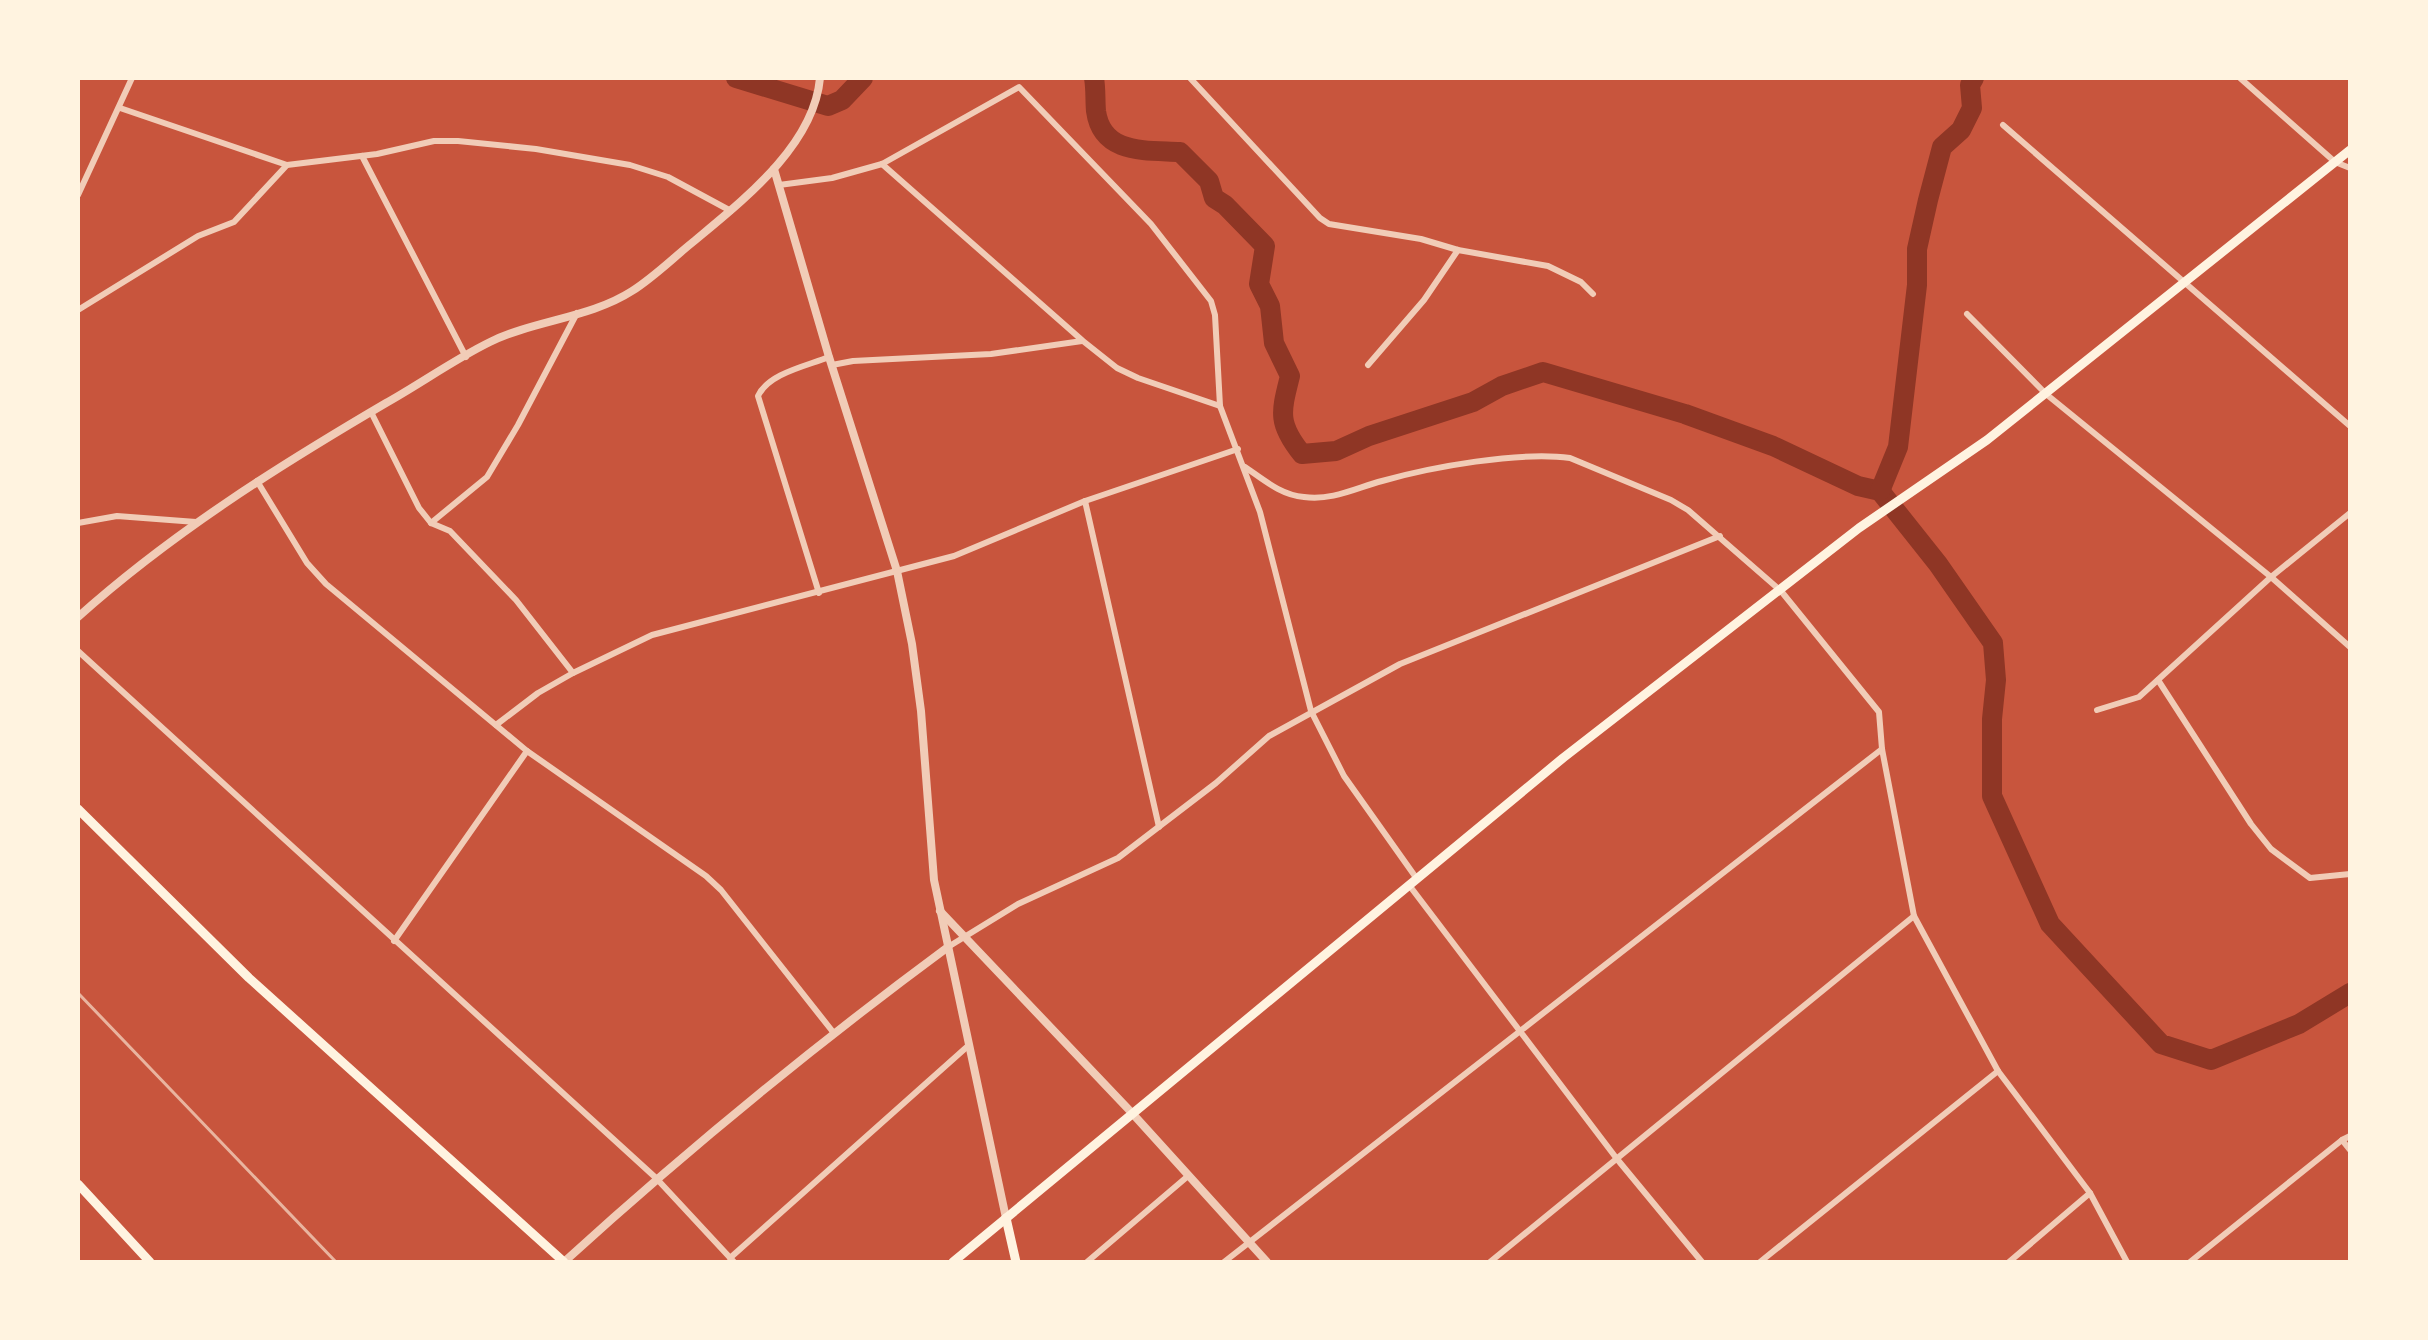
<svg xmlns="http://www.w3.org/2000/svg" width="2428" height="1340" font-family="Mulish,sans-serif">
<style>
.lines{fill:none;stroke-linecap:round;stroke-linejoin:round}
.river{stroke:#8f3625;stroke-width:20}
.minor{stroke:#f1ccb7;stroke-width:6}
.tertiary{stroke:#f1ccb7;stroke-width:8}
.secondary{stroke:#fff3e0;stroke-width:9}
.rail{stroke:#e9b49f;stroke-width:3}
</style>
<rect width="100%" height="100%" fill="#c8553d"/>
<g class="lines">
<!-- river -->
<g class="river">
<polyline points="736,78 828,106 842,100 863,78"/>
<path d="M1094,78C1096,89 1095,100 1096,111C1102,155 1146,150 1180,152L1209,181L1214,198L1225,205L1265,246L1259,284L1270,306L1274,343L1290,376C1281,412 1277,423 1302,454L1336,451L1369,436L1473,402L1502,386L1543,372L1685,414L1773,446L1858,486L1880,491L1938,564L1993,643L1996,680L1992,719V796L2050,924L2161,1044L2211,1060L2299,1024L2350,993"/>
<polyline points="1880,491 1898,447 1917,285 1917,249 1928,200 1942,147 1961,130 1972,108 1970,85 1974,78"/>
</g>
<!-- minor -->
<g class="minor">
<polyline points="1190,78 1320,218 1329,224 1421,239 1458,250 1548,266 1581,282 1593,294"/>
<polyline points="2240,78 2335,162 2350,168"/>
<polyline points="120,108 287,165"/>
<polyline points="2003,125 2350,426"/>
<polyline points="362,156 466,357"/>
<polyline points="882,164 1083,341 1117,368 1138,378 1220,406"/>
<polyline points="779,185 832,178 882,164 1019,87 1151,224 1211,301 1215,315 1220,406 1260,512 1311,711 1344,776 1417,879"/>
<polyline points="78,195 132,78"/>
<polyline points="78,310 198,236 234,222 287,165 377,154 434,141 458,141 536,149 630,165 668,177 731,211"/>
<polyline points="1967,314 2046,394 2271,577 2350,647"/>
<polyline points="832,365 853,361 991,354 1082,341"/>
<polyline points="1368,365 1424,300 1458,250"/>
<polyline points="371,412 419,508 431,523 450,531 516,600 573,673"/>
<path d="M1245,467C1264,480 1281,495 1304,497C1332,501 1356,488 1382,481C1431,467 1520,451 1570,458L1671,500L1688,510L1781,591L1879,712L1882,749L1914,916L1998,1071L2090,1193L2127,1262"/>
<polyline points="257,481 307,563 326,584 527,751 706,876 721,890 833,1032"/>
<polyline points="1085,501 1159,827"/>
<polyline points="78,523 117,516 196,522"/>
<polyline points="431,523 487,477 518,425 577,313"/>
<path d="M819,593L758,396C769,373 807,366 829,357"/>
<polyline points="78,651 656,1178 734,1262"/>
<polyline points="2158,680 2251,824 2271,849 2310,878 2350,874"/>
<polyline points="2097,710 2139,697 2271,577 2350,513"/>
<polyline points="496,725 538,693 573,673 652,635 954,556 1085,501 1238,449"/>
<polyline points="1409,885 1617,1159 1702,1262"/>
<polyline points="394,941 527,751"/>
<polyline points="948,947 1018,904 1118,858 1216,783 1269,736 1400,664 1720,536"/>
<polyline points="2342,1140 2350,1150"/>
<polyline points="730,1258 969,1045"/>
<polyline points="1087,1262 1188,1176"/>
<polyline points="1224,1262 1882,749"/>
<polyline points="1490,1262 1914,916"/>
<polyline points="1760,1262 1998,1071"/>
<polyline points="2009,1262 2090,1193"/>
<polyline points="2190,1262 2342,1140 2350,1136"/>
</g>
<!-- tertiary -->
<g class="tertiary">
<polyline points="774,169 829,357 897,571 912,644 921,711 934,880 1006,1218"/>
<path d="M78,617C172,533 277,467 386,403C420,384 455,359 490,342C535,320 590,318 632,291C654,277 673,258 693,242C742,201 814,146 820,78"/>
<polyline points="940,911 1132,1113 1267,1262"/>
<path d="M564,1262C687,1150 814,1046 948,947"/>
</g>
<!-- secondary -->
<g class="secondary">
<polyline points="78,809 249,978 564,1262"/>
<polyline points="78,1184 150,1262"/>
<polyline points="1006,1218 1016,1262"/>
<polyline points="953,1262 1563,758 1859,528 1987,440 2350,150"/>
</g>
<!-- rail -->
<polyline class="rail" points="78,993 336,1262"/>
</g>
<!-- border -->
<rect width="2428" height="1340" fill="none" stroke="#fff3e0" stroke-width="160"/>
</svg>
